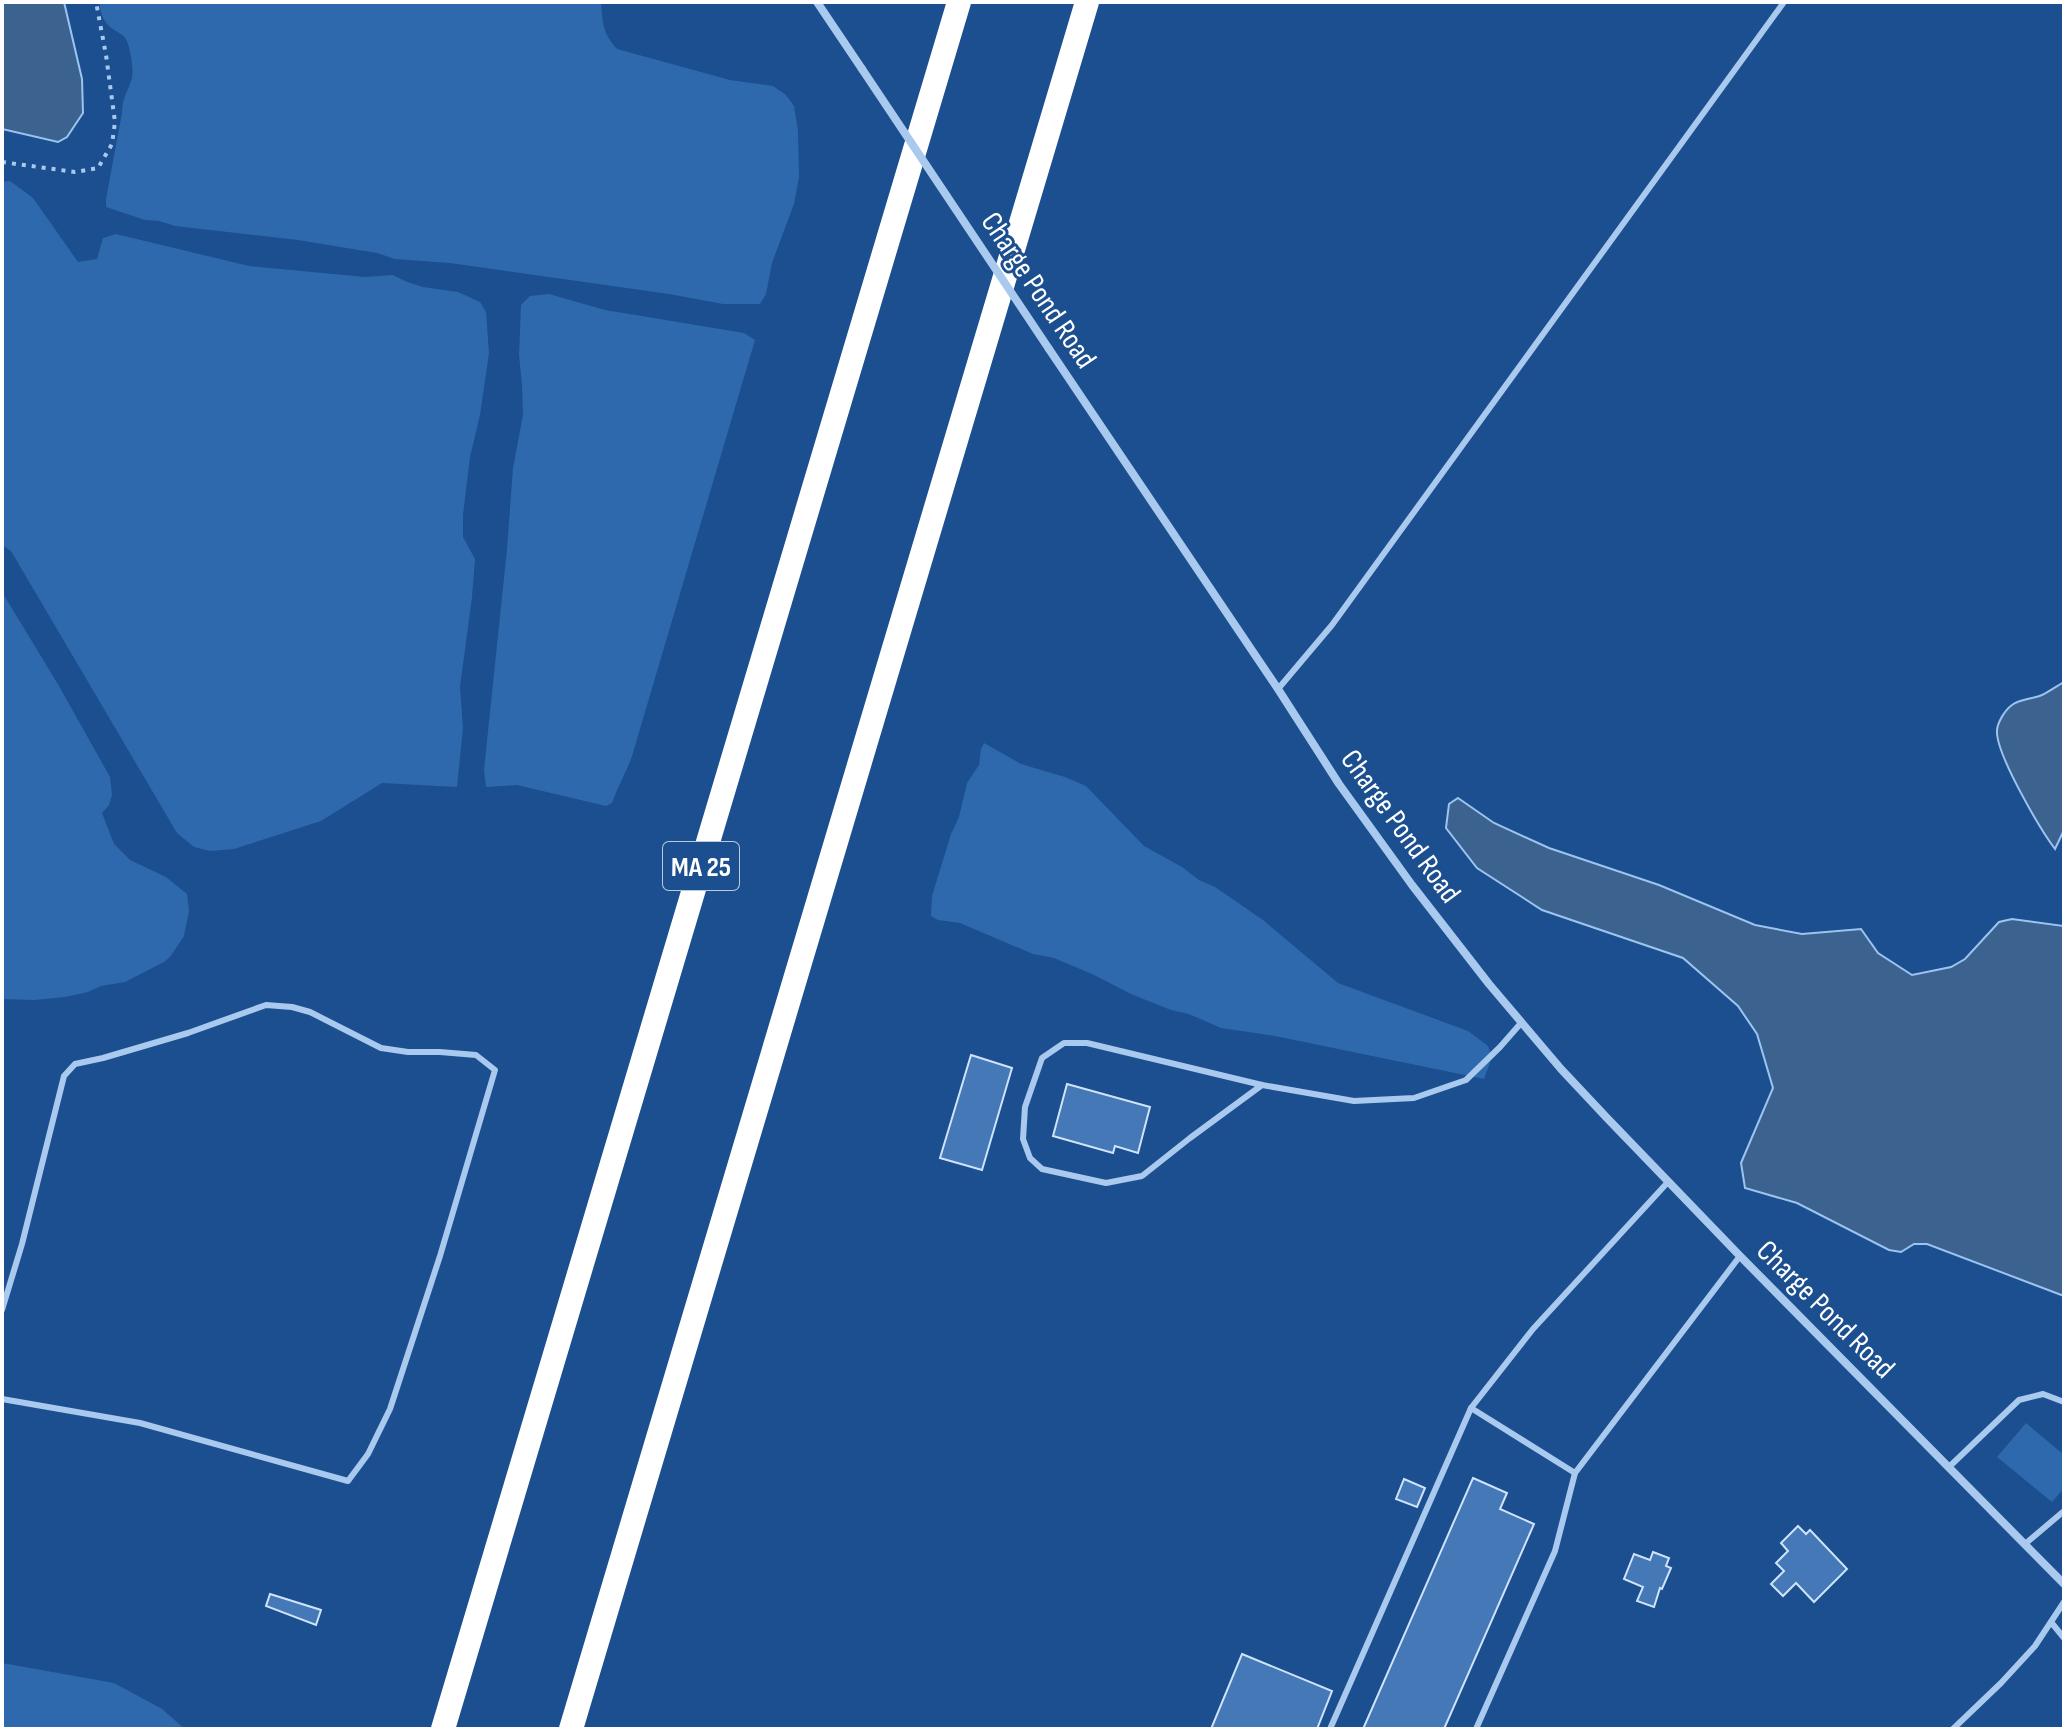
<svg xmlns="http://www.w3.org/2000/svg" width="2066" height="1731" font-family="'Sofia Sans Condensed',sans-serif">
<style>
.green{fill:#2e69ad}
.water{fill:#3c6290;stroke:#9cc4f0;stroke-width:2}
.building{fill:#4478b7;stroke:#cfe3fa;stroke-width:2}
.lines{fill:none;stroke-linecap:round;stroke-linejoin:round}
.path{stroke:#a9c9ee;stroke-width:4;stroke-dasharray:4 6;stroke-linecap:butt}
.service{stroke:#a9c9ee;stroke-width:6}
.minor{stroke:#a9c9ee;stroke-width:8}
.motorway{stroke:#fff;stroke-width:24}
.minor-bridge{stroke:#a9c9ee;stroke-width:8}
.labels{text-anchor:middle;stroke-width:6;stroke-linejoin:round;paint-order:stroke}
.shield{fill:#1b4f8f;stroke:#bbcadd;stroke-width:2}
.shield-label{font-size:28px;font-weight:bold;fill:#fff}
.street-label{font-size:30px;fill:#fff;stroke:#1b4f8f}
</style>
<rect width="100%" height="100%" fill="#1b4f8f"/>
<!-- green -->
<g class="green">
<path d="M99,2H601C603,23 602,33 617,49L730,80L773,86L786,95L794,106L798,131L799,177L794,204L772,263L766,294L760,304H723L669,294L450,263L395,259L377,253L298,240L175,226L159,221L145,220L106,207V199L122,113C122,97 128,92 132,78C134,69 130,49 127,41C124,34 118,33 113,29C103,23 101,13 99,2Z"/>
<polygon points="10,181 33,198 78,262 97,259 103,238 116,234 249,266 365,277 393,275 407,282 423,287 458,292 480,302 486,312 489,353 480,415 470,457 463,515 463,537 475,559 472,597 460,687 463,728 457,787 382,783 321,821 234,849 210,851 194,847 177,833 11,551 2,545 2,182"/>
<path d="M549,294L605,310L744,333L755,340L632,756C626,773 618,786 612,803L606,806L517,785L486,787L484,770L507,549L513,468L523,415L522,385L519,355L521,305L530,296Z"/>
<polygon points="2,592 59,686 110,777 112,795 109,805 102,813 114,844 130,860 166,877 187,894 189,911 184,936 170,957 164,962 125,982 101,986 88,992 65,997 34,1000 2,999"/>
<polygon points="984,743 1021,764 1065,777 1086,786 1144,846 1182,867 1199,880 1215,887 1263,920 1338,983 1468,1031 1488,1046 1492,1057 1484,1079 1275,1036 1221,1028 1189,1014 1171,1010 1131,994 1092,974 1054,958 1033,954 960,923 938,920 931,916 932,896 951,834 959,817 967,783 979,765 981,749"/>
<polygon points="2026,1423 2064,1455 2064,1488 2052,1502 1997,1457"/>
<polygon points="2,1663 114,1683 162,1709 185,1729 2,1729"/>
</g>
<!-- water -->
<g class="water">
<polygon points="2,2 64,2 82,79 83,113 67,137 58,142 2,129"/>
<path d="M2064,682V830L2055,849C2040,829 1996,754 1997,731C1997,723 2005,710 2012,705C2020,699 2033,699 2042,695C2050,691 2057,686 2064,682Z"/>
<polygon points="1458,798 1494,823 1549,848 1659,885 1755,925 1802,934 1861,929 1878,953 1912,975 1951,967 1965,959 1999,922 2012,919 2064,926 2064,1296 1927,1244 1914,1244 1901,1252 1889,1250 1797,1203 1745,1188 1741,1163 1773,1088 1757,1034 1738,1006 1683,958 1542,910 1477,868 1446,828 1449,804"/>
</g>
<!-- building -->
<g class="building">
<polygon points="971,1055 1012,1068 982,1170 940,1158"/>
<polygon points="1067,1084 1150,1107 1138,1153 1115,1146 1113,1153 1053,1136"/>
<polygon points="1473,1478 1507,1493 1500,1509 1534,1524 1444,1729 1363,1729"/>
<polygon points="1404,1479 1425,1488 1417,1507 1396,1499"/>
<polygon points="1798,1526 1806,1534 1810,1530 1847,1569 1814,1602 1796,1583 1783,1596 1771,1584 1784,1571 1776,1563 1788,1551 1781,1543"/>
<polygon points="1653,1552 1669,1558 1666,1566 1671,1568 1662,1589 1660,1588 1654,1607 1637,1601 1643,1587 1624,1579 1634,1554 1650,1560"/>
<polygon points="270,1594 321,1610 316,1625 266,1606"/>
<polygon points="1242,1654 1332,1691 1317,1729 1211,1729"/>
</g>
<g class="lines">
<!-- path -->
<polyline class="path" points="2,162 75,172 98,168 112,144 115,122 106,55 96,2"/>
<!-- service -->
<g class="service">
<polyline points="1278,689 1332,625 1784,2"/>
<polyline points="1262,1085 1190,1138 1142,1176 1106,1183 1042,1169 1030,1158 1023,1139 1025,1107 1042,1058 1064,1043 1087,1043 1262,1085 1354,1101 1414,1098 1466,1080 1500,1047 1521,1023"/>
<polyline points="1668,1182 1533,1329 1471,1408 1575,1473 1740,1256"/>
<polyline points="2,1310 22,1244 64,1076 75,1064 103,1058 188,1033 266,1005 292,1007 310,1012 381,1048 408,1052 440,1052 476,1055 495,1070 440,1256 390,1409 368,1454 348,1481 140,1423 2,1399"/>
<polyline points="1949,1467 2019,1400 2043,1394 2064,1402"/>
<polyline points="2025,1544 2064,1511"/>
<polyline points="2051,1622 2064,1638"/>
<polyline points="1330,1729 1471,1408"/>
<polyline points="1476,1729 1555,1551 1575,1473"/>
<polyline points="1953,1729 2001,1683 2035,1646 2064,1602"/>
</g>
<!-- minor -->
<g class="minor">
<polyline points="817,2 862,69"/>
<polyline points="1049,349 1278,689 1339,784 1412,885 1489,984 1561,1069 1607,1118 1740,1256 2064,1584"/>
</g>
<!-- motorway -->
<g class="motorway">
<polyline points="443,1729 959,2"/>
<polyline points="571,1729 1087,2"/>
</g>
<!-- minor-bridge -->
<polyline class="minor-bridge" points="862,69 1049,349"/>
</g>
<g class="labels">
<!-- shield labels -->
<rect class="shield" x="663" y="842" width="76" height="48" rx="6"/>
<g class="shield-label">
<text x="701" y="876">MA 25</text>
</g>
<!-- street labels -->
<g class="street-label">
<text transform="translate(1039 290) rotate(56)" y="10">Charge Pond Road</text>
<text transform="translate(1401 826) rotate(54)" y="10">Charge Pond Road</text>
<text transform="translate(1826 1309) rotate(45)" y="10">Charge Pond Road</text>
</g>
</g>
<!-- border -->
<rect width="2066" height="1731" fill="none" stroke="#ffffff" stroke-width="8"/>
</svg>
